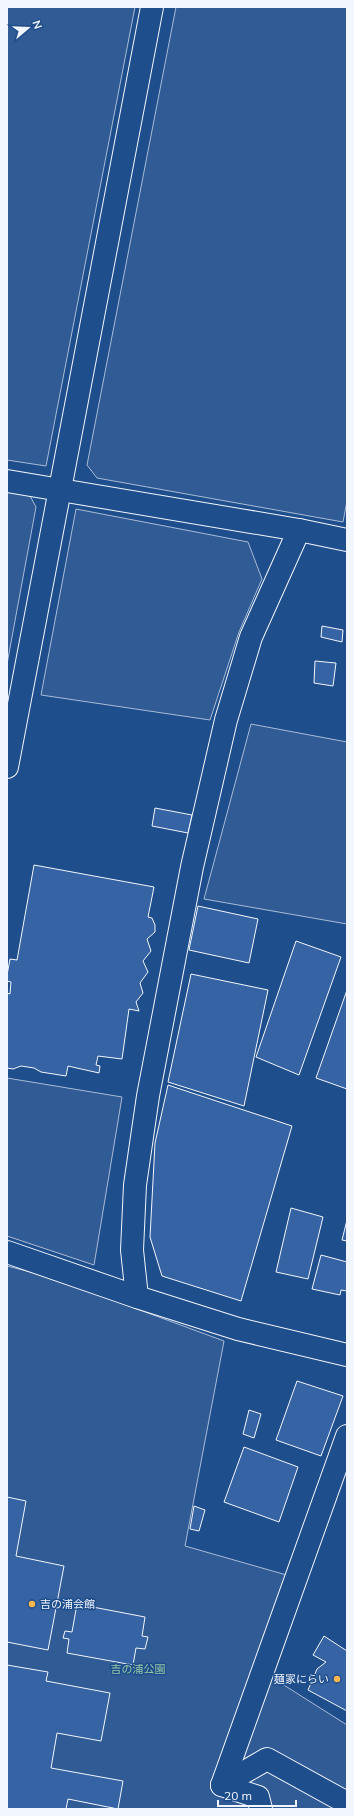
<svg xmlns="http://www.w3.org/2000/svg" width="354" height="1816" font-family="Mulish,'Noto Sans JP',sans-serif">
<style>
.built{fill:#305b95;stroke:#a8bbd7}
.building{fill:#3563a3;stroke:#f2f6ff}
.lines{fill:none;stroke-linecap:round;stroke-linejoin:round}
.minor-casing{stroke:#f2f6ff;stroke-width:24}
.minor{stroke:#1f4e8c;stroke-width:22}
.poi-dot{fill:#ffb74d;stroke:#1f4e8c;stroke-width:1.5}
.labels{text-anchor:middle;stroke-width:3;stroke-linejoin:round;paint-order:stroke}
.poi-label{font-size:11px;fill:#f2f6ff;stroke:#1f4e8c;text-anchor:start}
.park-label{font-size:11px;fill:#97c8a6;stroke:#1f4e8c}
</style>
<rect width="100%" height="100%" fill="#1f4e8c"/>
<!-- built -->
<g class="built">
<polygon points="7,7 135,7 46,466 7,460"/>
<polygon points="176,7 347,7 347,501 343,522 97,478 87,465"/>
<polygon points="7,491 29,494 36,507 7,664"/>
<polygon points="76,509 248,542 262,579 239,632 210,720 41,695"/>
<polygon points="251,724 347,742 347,924 204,899"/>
<polygon points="7,1078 122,1097 94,1265 7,1236"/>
<polygon points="7,1266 50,1277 224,1341 185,1546 297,1578 268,1675 347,1725 347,1809 7,1809"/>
</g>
<!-- building -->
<g class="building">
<polygon points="322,626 343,630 342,642 321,637"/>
<polygon points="315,661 336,663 333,686 314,683"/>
<polygon points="155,808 192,815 188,833 152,826"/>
<polygon points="34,865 154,887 148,917 152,918 155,925 155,932 147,939 151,951 143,961 148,972 140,983 143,993 136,1002 139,1011 129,1009 122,1059 98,1056 96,1065 100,1066 99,1073 68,1066 66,1076 41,1072 34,1068 21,1066 13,1069 7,1068 7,993 10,994 11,982 7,981 7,975 10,959 17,960"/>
<polygon points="198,906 258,919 249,963 189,950"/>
<polygon points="296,941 341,957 299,1075 256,1057"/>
<polygon points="191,974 268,990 244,1106 168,1082"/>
<polygon points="347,990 347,1089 316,1078"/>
<polygon points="168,1085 292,1126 241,1301 162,1276 150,1237 155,1143"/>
<polygon points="291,1208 323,1217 308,1279 276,1272"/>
<polygon points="347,1220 347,1241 342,1240"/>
<polygon points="321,1255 347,1262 347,1291 341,1290 340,1295 312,1289"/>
<polygon points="297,1381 343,1396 321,1456 276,1440"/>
<polygon points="249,1410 261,1414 254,1438 243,1434"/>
<polygon points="244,1447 298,1467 279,1522 224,1502"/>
<polygon points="7,1497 26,1501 16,1556 64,1566 48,1650 7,1642"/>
<polygon points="194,1506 205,1510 199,1531 190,1529"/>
<polygon points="77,1604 145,1617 142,1636 148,1637 145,1649 136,1648 133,1665 67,1653 69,1639 63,1638 65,1631 72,1632"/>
<polygon points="324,1636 347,1651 347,1711 308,1690 317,1669 326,1662 313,1655"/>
<polygon points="7,1665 48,1672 46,1681 110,1693 101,1741 57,1733 51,1768 123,1781 118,1809 68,1799 66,1809 7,1809"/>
</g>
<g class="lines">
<defs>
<g id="minor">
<polyline points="7,481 299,530 347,540"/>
<polyline points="7,767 152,7"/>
<polyline points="7,1252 137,1297 238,1329 347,1355"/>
<polyline points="137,1297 132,1250 135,1185 148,1096 192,867 226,720 251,637 299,530"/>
<polyline points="222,1785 347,1436"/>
<polyline points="222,1785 267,1759 347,1803"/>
<polyline points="222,1785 258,1797 261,1809"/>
</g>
</defs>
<!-- minor casing -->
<use href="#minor" class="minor-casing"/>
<!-- minor -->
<use href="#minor" class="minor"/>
</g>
<!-- markers -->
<g class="poi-dot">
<circle cx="32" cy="1604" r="4"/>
<circle cx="337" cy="1679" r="4"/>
</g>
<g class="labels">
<!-- poi labels -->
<g class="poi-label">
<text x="40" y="1608">吉の浦会館</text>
<text x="329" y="1683" text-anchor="end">麺家にらい</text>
</g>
<!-- park labels -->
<g class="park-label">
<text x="138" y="1673">吉の浦公園</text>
</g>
</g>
<!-- border -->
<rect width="354" height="1816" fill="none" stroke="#f2f6ff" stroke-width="16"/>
<!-- north arrow -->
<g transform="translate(28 28) rotate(71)" stroke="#1f4e8c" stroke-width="3" paint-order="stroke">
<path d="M0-3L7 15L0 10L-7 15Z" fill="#f2f6ff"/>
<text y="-6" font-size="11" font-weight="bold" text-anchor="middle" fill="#f2f6ff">N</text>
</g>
<!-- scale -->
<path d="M218 1800v6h78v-6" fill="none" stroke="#f2f6ff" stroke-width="2"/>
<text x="224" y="1800" font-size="12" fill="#f2f6ff" stroke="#1f4e8c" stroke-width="3" paint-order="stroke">20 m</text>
</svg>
